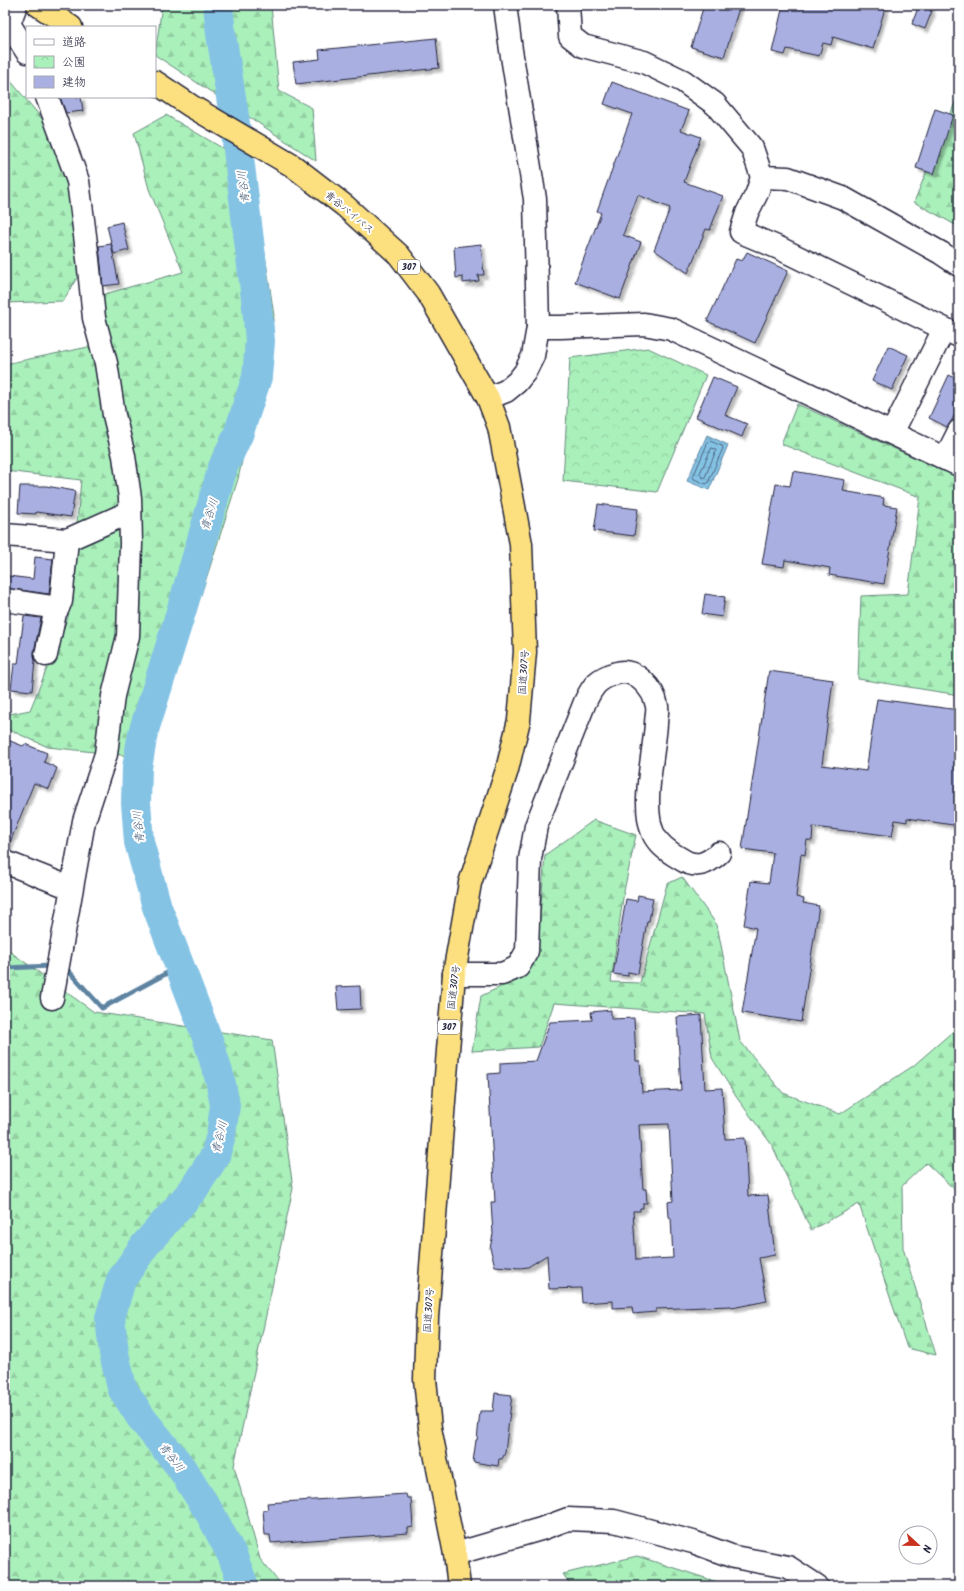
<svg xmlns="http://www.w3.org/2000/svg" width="964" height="1591" font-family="Kalam,'Klee One',sans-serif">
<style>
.forest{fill:url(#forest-firs);stroke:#66897b}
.park{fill:url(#park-crowns);stroke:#66897b}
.water{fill:url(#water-ripples);stroke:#5d83a1}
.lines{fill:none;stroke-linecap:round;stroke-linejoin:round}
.shore{stroke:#4a627f;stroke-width:1}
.stream{stroke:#5d83a1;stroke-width:5}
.river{stroke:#85c3e5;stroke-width:30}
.building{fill:#a9b0e1;stroke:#22223b;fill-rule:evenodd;filter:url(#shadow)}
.minor-casing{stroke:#22223b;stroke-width:25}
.highway-casing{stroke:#22223b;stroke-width:25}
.minor{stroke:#fff;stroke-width:22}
.highway{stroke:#fce080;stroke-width:22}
.labels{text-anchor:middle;stroke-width:4;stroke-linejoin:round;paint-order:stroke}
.shield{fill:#fff;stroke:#646476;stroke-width:1}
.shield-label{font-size:9px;font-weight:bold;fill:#22223b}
.street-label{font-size:10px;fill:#22223b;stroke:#fff}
.water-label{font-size:11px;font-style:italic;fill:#455a76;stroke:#fff}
</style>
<defs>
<pattern id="forest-firs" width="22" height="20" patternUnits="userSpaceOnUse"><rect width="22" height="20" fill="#aaf0bb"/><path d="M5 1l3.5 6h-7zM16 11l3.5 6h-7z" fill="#92cea2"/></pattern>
<pattern id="park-crowns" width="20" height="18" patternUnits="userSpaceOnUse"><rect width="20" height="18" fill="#aaf0bb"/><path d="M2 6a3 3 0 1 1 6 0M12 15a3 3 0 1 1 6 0" fill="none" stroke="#92cea2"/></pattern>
<pattern id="water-ripples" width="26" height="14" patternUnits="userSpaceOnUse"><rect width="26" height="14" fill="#85c3e5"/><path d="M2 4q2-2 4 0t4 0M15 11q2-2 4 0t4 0" fill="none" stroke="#73a7c5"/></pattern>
<filter id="shadow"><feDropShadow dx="3.5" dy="3.5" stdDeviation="1" flood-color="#0004"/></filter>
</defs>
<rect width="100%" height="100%" fill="#fff"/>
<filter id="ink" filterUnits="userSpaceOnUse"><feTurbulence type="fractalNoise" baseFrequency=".025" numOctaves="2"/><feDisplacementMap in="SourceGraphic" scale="8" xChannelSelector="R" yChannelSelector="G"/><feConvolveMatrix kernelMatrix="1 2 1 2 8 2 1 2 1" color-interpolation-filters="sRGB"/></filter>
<g filter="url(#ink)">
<!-- forest -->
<g class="forest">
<polygon points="162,5 271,5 279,91 312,108 316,161 155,55"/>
<polygon points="9,79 70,152 84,266 63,301 5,303 5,81"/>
<polygon points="959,93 959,227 914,202"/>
<polygon points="166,115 224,149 256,192 274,316 238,479 149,758 48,747 5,728 5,715 30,710 68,617 81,480 5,471 5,364 108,343 101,295 183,272 149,189 134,133"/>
<polygon points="797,404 959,478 959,695 858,679 861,596 908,594 920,497 781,444"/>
<polygon points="594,820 636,835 624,891 611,982 640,983 667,884 682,877 717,925 740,1041 783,1093 840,1114 913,1066 959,1026 959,1188 954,1189 926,1163 902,1186 903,1248 936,1355 907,1348 859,1204 811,1230 772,1145 737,1098 712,1058 705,1014 554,1003 539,1047 472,1051 481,996 526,975 538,942 545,855"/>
<polygon points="5,948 94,1012 272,1040 293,1188 234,1466 260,1559 282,1586 5,1586"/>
<polygon points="637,1556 730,1586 571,1586 563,1574"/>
</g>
<!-- park -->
<polygon class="park" points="648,348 706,375 657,492 563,481 570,358"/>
<!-- water -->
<polygon class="water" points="707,435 728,445 709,490 687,481"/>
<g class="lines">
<!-- shore -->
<g class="shore">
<polygon points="710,441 722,446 723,448 708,483 706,484 694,479 693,477 708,442"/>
<polygon points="712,448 715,449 716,451 705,477 703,478 700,474"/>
</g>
<!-- stream -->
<g class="stream">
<polyline points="64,966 102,1008 180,966"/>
<polyline points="5,968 52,966"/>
</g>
<!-- river -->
<polyline class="river" points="218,5 221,34 234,116 257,307 260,341 257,377 238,435 223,467 181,612 143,733 137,768 136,803 139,842 157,907 208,1040 220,1079 225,1105 221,1135 215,1156 193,1190 145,1245 121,1280 110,1318 114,1353 122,1388 142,1419 180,1466 211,1515 232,1555 244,1586"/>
</g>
<!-- building -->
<g class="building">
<polygon points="704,5 740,5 724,57 691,47"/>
<polygon points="783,5 886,5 873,49 833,37 831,45 823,43 819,56 787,49 785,55 772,52"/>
<polygon points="919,5 932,5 930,11 932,11 925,29 912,24"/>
<polygon points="436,38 439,68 296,84 293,62 320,59 319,50"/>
<polygon points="612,82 689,111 681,130 701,137 684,182 723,196 710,230 706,229 688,273 654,250 670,208 638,195 623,235 641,242 620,299 575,282 601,213 597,211 632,114 604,104"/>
<polygon points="60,97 81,97 83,111 66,113"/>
<polygon points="935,109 953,115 934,174 916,168"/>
<polygon points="122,222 129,250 114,254 107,226"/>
<polygon points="111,244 119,284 103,286 99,246"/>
<polygon points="481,244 484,275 478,275 479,281 463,283 463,277 456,278 454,247"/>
<polygon points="747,252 788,271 755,343 707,321 736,259 742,261"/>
<polygon points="888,346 908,355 892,390 872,381"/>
<polygon points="949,375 959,380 959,406 952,420 947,427 929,418"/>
<polygon points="713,377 737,387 725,415 747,424 742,437 696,417"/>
<polygon points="793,471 845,480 843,491 884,498 883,505 897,507 884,584 829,575 830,568 785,560 784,567 762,564 776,484 790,486"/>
<polygon points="20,486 46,486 75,491 71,517 36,512 36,514 18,513"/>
<polygon points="598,504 638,509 634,536 594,531"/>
<polygon points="35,557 53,559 49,594 6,588 8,576 33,579"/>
<polygon points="705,594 725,597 722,617 702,614"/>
<polygon points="24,616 41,618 34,652 35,661 32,691 11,689 14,664 18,664"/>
<polygon points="769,671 833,680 822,765 866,771 877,699 959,710 959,826 907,818 907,822 895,820 892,836 855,831 855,832 813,827 812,841 807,840 805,855 801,854 796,897 804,899 803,903 819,906 801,1022 742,1013 756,928 744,925 751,881 769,883 773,853 742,849"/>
<polygon points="5,739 23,746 25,744 47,753 44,762 57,768 49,789 34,783 7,850 5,850"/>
<polygon points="638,895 653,898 649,921 647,921 638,974 628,972 628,976 613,974 626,899 637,901"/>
<polygon points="360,986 361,1009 338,1010 336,987"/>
<path d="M611,1010V1019L634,1018L636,1061H640L642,1092L681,1090L677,1017L701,1015L705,1089L722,1088L725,1139L745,1138L748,1196L768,1195L775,1255L759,1258L767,1301L732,1308L731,1306L656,1309V1312L633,1314L632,1307L613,1308V1301L582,1303L581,1288L549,1289L547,1255L528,1267L520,1268L495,1266L490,1248L493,1234L491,1202H495L488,1074L500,1073V1063L536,1061L550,1022L592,1020L591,1012ZM669,1124L673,1201L668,1202L669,1217L671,1218L673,1258L636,1260L633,1211H640V1208H643V1203H647L646,1189H643L639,1125Z"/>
<polygon points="495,1393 512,1395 505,1453 502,1459 499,1459 498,1466 473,1462 476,1440 477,1440 480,1411 493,1411"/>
<polygon points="406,1494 407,1498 411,1498 413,1527 408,1528 408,1533 271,1543 270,1535 265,1535 263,1510 268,1510 267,1503"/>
</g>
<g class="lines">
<defs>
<g id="minor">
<polyline points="16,5 9,24 27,52"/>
<polyline points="568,5 570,36 583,46 644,62 683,81 715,104 752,148 762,177 757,193 747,213 741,232 779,248 959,336"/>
<polyline points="47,97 78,181 88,259 94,318 106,363 114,415 124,456 130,498 131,544 128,636 113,696 106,754 84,821 52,998"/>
<polyline points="762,177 788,178 843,198 941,253 959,265"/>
<polyline points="538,327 560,327 644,324 671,329 959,465"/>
<polyline points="488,398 506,391 517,382 525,372 533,356 538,327 535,199 511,50 505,5"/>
<polyline points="892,433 944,329"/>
<polyline points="945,459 959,431"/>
<polyline points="5,535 67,540 130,512"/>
<polyline points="5,600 58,608"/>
<polyline points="46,655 55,613 61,601 67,540"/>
<polyline points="5,862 71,888"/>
<path d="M454,974H502L518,967L527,951L530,859L536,826L585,702C593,685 598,678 617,673C635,667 654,689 657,706C658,711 656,718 656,724C654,754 641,806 653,833C658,845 670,853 681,859C696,869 707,864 719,853"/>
<polyline points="455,1554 541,1529 568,1519 614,1521 693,1542 734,1557 788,1567 817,1586"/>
</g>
<g id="highway">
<polyline points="38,5 71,27"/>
<polyline points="155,82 191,106 293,166 345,206 399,255 428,293 488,398 499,427 521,544 525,652 519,720 507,770 470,883 454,974 427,1318 425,1379 430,1428 455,1554 459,1586"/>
</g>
</defs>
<!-- minor casing -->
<use href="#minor" class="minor-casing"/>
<!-- highway casing -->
<use href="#highway" class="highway-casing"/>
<!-- minor -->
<use href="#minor" class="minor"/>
<!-- highway -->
<use href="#highway" class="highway"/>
</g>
</g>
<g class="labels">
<!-- shield labels -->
<g class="shield">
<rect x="398" y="260" width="22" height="14" rx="3"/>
<rect x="438" y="1020" width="22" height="14" rx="3"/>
</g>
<g class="shield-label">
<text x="409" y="270">307</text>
<text x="449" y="1030">307</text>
</g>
<!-- street labels -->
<g class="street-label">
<text transform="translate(350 212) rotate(40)" y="4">青谷バイパス</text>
<text transform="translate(523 672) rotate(-86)" y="4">国道307号</text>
<text transform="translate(453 987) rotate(-83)" y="4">国道307号</text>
<text transform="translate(428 1310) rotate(-86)" y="4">国道307号</text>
</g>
<!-- water labels -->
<g class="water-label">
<text transform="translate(243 187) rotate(-97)" y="4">青谷川</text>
<text transform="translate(209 514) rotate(-73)" y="4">青谷川</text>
<text transform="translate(138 827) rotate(-96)" y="4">青谷川</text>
<text transform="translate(219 1137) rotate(-77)" y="4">青谷川</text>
<text transform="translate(172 1457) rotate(52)" y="4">青谷川</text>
</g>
</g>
<!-- margin -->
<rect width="964" height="1591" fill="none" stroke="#fff" stroke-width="20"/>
<rect x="10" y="10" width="944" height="1571" fill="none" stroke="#22223b" stroke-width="1.5" filter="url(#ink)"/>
<!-- legend -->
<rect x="26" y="26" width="130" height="72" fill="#ffffff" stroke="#a7a7b1"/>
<rect x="34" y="39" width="20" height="6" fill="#ffffff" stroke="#a7a7b1"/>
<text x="62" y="46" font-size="12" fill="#22223b">道路</text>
<rect x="34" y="56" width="20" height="12" fill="url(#park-crowns)" stroke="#a7a7b1"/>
<text x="62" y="66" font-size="12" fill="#22223b">公園</text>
<rect x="34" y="76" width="20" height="12" fill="#a9b0e1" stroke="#a7a7b1"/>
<text x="62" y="86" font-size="12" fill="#22223b">建物</text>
<!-- north arrow -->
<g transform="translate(918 1545) rotate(112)"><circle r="19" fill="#ffffff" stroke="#a7a7b1"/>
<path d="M0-3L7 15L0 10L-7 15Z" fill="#c8321e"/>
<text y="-6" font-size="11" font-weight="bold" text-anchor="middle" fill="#22223b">N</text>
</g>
</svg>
